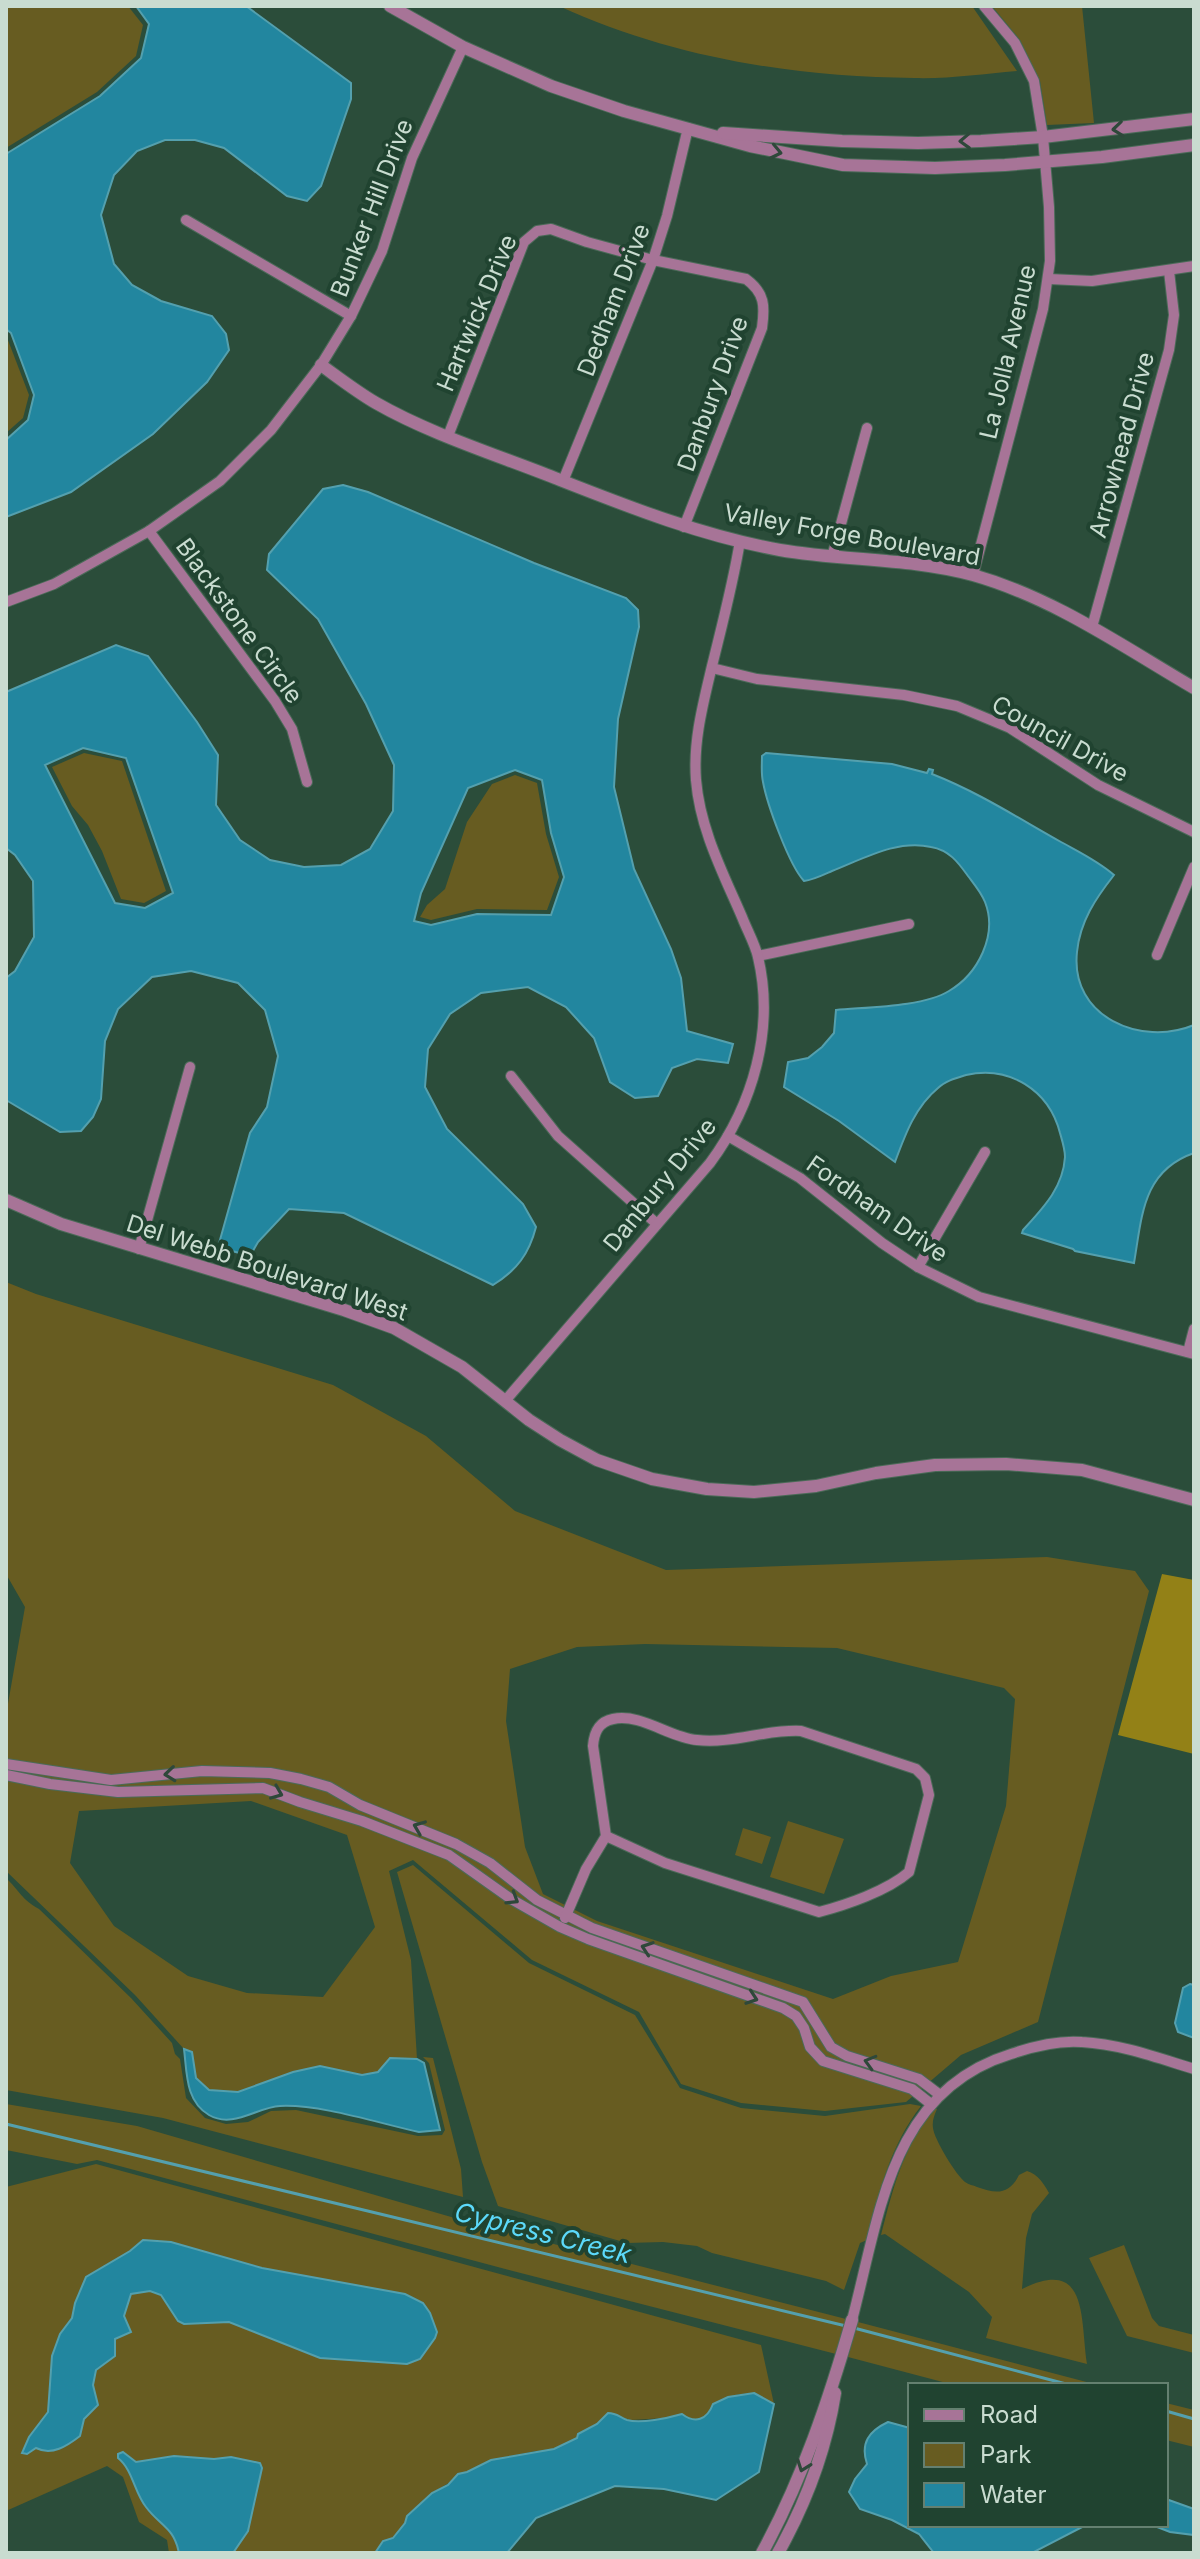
<svg xmlns="http://www.w3.org/2000/svg" width="1200" height="2559" font-family="Inter,sans-serif">
<style>
.green{fill:#675c21;fill-rule:evenodd}
.forest{fill:#938117}
.water{fill:#22869f;stroke:#54a0ae;stroke-width:2;fill-rule:evenodd}
.lines{fill:none;stroke-linecap:round;stroke-linejoin:round}
.stream{stroke:#54a0ae;stroke-width:3}
.minor-casing{stroke:#4b6a58;stroke-width:12}
.tertiary-casing{stroke:#4b6a58;stroke-width:14}
.minor{stroke:#a77497;stroke-width:10}
.tertiary{stroke:#a77497;stroke-width:12}
.oneway{stroke:#2e483a}
.labels{text-anchor:middle;stroke-width:8;stroke-linejoin:round;paint-order:stroke}
.street-label{font-size:24px;fill:#c9dcd0;stroke:#204330}
.water-label{font-size:26px;font-style:italic;fill:#5cd9fa;stroke:#204330}
</style>
<rect width="100%" height="100%" fill="#2b4d3a"/>
<!-- green -->
<g class="green">
<polygon points="8,6 128,6 143,25 136,56 97,92 6,148"/>
<path d="M559,6H972L1017,71C983,74 948,79 914,78C793,77 670,57 559,6Z"/>
<polygon points="992,6 1082,6 1094,123 1047,125 1040,81 1020,40"/>
<polygon points="6,335 29,395 23,418 6,433"/>
<polygon points="84,753 122,761 166,891 144,903 121,899 102,851 88,825 72,806 52,767"/>
<polygon points="515,775 537,783 546,834 559,877 547,910 477,909 431,920 420,917 427,905 445,889 467,822 492,784"/>
<path d="M6,1282L36,1294L333,1385L426,1436L515,1511L666,1570L1047,1557L1135,1571L1149,1591L1038,2022L961,2055L906,2102L825,2111L741,2103L681,2084L639,2012L532,1960L413,1860L389,1871L411,1960L417,2059L390,2058L378,2072L362,2075L319,2066L293,2072L238,2092L209,2090L196,2078L192,2052L184,2049L135,1995L6,1871V1715L25,1607L6,1574ZM645,1644L837,1648L1004,1688L1015,1699L1006,1806L958,1962L891,1976L833,1999L597,1921L543,1894L525,1847L506,1721L510,1669L577,1647ZM251,1801L347,1835L375,1927L323,1997L247,1993L188,1976L114,1926L70,1863L79,1811Z"/>
<polygon points="788,1821 844,1839 824,1894 770,1877"/>
<polygon points="743,1828 771,1837 762,1864 735,1855"/>
<path d="M413,1865L529,1963L635,2015L680,2088L741,2108L825,2116L910,2104L921,2106C890,2146 879,2192 867,2240L860,2243L844,2290L826,2281L712,2253L697,2246L663,2242L627,2243L498,2206L482,2162L397,1872Z"/>
<path d="M6,1878C19,1890 22,1900 39,1909L131,1998L172,2043L175,2054L180,2059L186,2098L205,2118L226,2124L248,2122L271,2111L296,2110L418,2136L442,2135L445,2130L429,2063L423,2057L433,2058L461,2169L463,2197L163,2118L6,2090Z"/>
<polygon points="6,2104 137,2126 472,2223 846,2319 836,2354 509,2270 97,2160 77,2164 6,2150"/>
<path d="M934,2109H937C934,2116 932,2121 933,2128C934,2139 956,2175 965,2182C969,2185 973,2185 977,2187C996,2194 1009,2195 1019,2175L1027,2171C1038,2174 1044,2184 1049,2193L1032,2214L1026,2238L1022,2289C1089,2256 1080,2319 1087,2364L986,2338L992,2317L969,2292L885,2234L881,2235C894,2185 902,2150 934,2109Z"/>
<path d="M96,2164L761,2345L774,2404C747,2389 741,2392 713,2404C707,2420 695,2424 682,2414L666,2418L630,2420L608,2413L597,2424L579,2434L577,2438L550,2451H536L491,2460L467,2472L432,2493L407,2516L405,2523L393,2538L383,2542L375,2553H169L167,2540L139,2522L123,2477L107,2466L6,2511V2187Z"/>
<polygon points="1124,2245 1152,2318 1159,2326 1194,2335 1194,2353 1127,2336 1089,2258"/>
<polygon points="858,2322 1098,2385 954,2385 848,2357"/>
<polygon points="1166,2403 1194,2410 1194,2447 1166,2440"/>
</g>
<!-- forest -->
<polygon class="forest" points="1162,1574 1194,1580 1194,1754 1118,1735"/>
<!-- water -->
<g class="water">
<polygon points="136,6 246,6 351,83 351,99 321,186 307,201 287,196 224,148 195,140 165,140 137,151 114,175 101,215 114,264 132,285 161,301 212,316 226,334 229,350 207,382 153,434 71,492 6,517 6,440 28,420 34,395 11,333 6,329 6,154 100,96 141,58 149,24"/>
<path d="M343,485L368,492L534,563L626,598L638,610L639,627L618,719L614,787L634,869L671,949L681,978L687,1031L733,1044L728,1063L697,1059L672,1068L658,1096L635,1098L610,1082L594,1038L566,1007L528,987L481,993L450,1014L428,1049L425,1087L447,1129L523,1204L536,1227C529,1254 517,1270 493,1285L344,1213L289,1209L258,1242L250,1256L218,1247L250,1133L267,1107L278,1056L265,1010L238,983L191,971L152,977L118,1009L105,1041L101,1099L93,1117L81,1131L60,1132L6,1100V978L15,971L34,937L33,881L15,855L6,848V692L116,645L148,656L197,722L218,755L216,805L240,840L270,860L304,867L341,865L370,849L393,811L394,765L366,704L318,619L267,570L269,554L323,489ZM83,748L126,758L173,893L145,908L115,903L45,765ZM515,770L542,780L551,833L564,877L551,915L477,914L431,925L414,921L421,893L468,788Z"/>
<path d="M766,753L892,764L927,773L929,769L933,770L932,774C978,792 1018,818 1061,842C1079,852 1098,861 1114,875C1096,898 1080,921 1077,952C1070,1017 1141,1047 1194,1025V1153C1142,1171 1142,1217 1134,1263L1075,1251L1073,1249L1022,1233L1023,1230C1043,1208 1063,1188 1065,1157C1065,1149 1062,1140 1060,1133C1049,1090 1009,1065 966,1075C956,1078 945,1081 938,1088C915,1107 905,1135 895,1162L839,1121L784,1087L788,1062L808,1058L822,1047L834,1033L836,1010C867,1007 923,1007 949,991C978,974 998,935 985,902C981,892 974,884 968,876C958,862 949,850 931,847C897,839 863,859 832,871C823,875 813,880 804,881C789,865 767,804 763,782C761,773 762,765 762,756Z"/>
<polygon points="1190,1984 1194,1985 1194,2038 1178,2032 1175,2023 1183,1988"/>
<path d="M184,2049L192,2052L196,2078L209,2090L238,2092L293,2072L320,2066L362,2075L378,2072L390,2058L417,2059L424,2063L440,2130L419,2132C378,2123 320,2104 280,2106C257,2107 233,2129 209,2115C185,2101 187,2072 184,2049Z"/>
<path d="M143,2240L171,2242L262,2268L405,2294L423,2303L430,2313L437,2332L435,2338L420,2359L407,2364L320,2358L229,2322L184,2324L178,2321L161,2295L150,2291L131,2294L124,2316L131,2332L115,2339V2356L96,2370L93,2385L98,2405L84,2419L80,2436C67,2446 52,2456 36,2448L27,2454L22,2453L29,2437L48,2412L52,2356L60,2334L72,2318L75,2303L86,2277L130,2251Z"/>
<path d="M754,2393L774,2404L759,2472L716,2500L664,2489L615,2486L536,2518L507,2553H375L383,2541L393,2538L405,2523L407,2516L432,2493L448,2485L458,2474L467,2472L491,2460L554,2449L577,2438L578,2434L597,2424L608,2413C617,2413 619,2417 627,2420C641,2424 668,2418 682,2414C695,2424 707,2420 713,2404L728,2397Z"/>
<path d="M888,2422L910,2428V2525H1086L1032,2553H934L919,2534L892,2520L860,2509L849,2492L855,2479L867,2464C860,2443 869,2431 888,2422Z"/>
<path d="M123,2452L136,2462L174,2456L214,2459L231,2457L260,2463L262,2468L248,2531L233,2553H179C174,2527 160,2526 146,2507C134,2492 133,2470 118,2458V2454Z"/>
<polygon points="1166,2499 1194,2509 1194,2535 1170,2532 1152,2525 1166,2525"/>
</g>
<g class="lines">
<!-- stream -->
<g class="stream">
<polyline points="6,2124 846,2326"/>
<polyline points="854,2328 1070,2385"/>
<polyline points="1166,2411 1194,2419"/>
</g>
<defs>
<g id="minor">
<polyline points="186,220 351,316"/>
<polyline points="1049,279 1092,281 1194,266"/>
<path d="M448,436L524,242L537,231L551,229L587,242L653,260L746,279C765,293 765,306 762,328L684,527"/>
<polyline points="563,481 653,260 667,216 688,128"/>
<polyline points="149,531 275,701 292,729 307,782"/>
<polyline points="832,557 867,428"/>
<polyline points="973,575 1043,309 1050,261 1049,207 1043,137 1034,81 1015,43 984,6"/>
<polyline points="6,602 54,584 149,531 220,481 271,430 321,365 351,316 382,251 412,158 463,47"/>
<polyline points="1092,627 1169,350 1174,315 1169,271"/>
<polyline points="712,668 757,679 904,695 957,706 1010,728 1098,785 1194,832"/>
<polyline points="1157,955 1194,867"/>
<polyline points="758,956 909,924"/>
<polyline points="511,1076 558,1136 657,1224"/>
<polyline points="728,1136 800,1178 882,1243 918,1267 979,1297 1194,1354"/>
<polyline points="139,1249 190,1067"/>
<polyline points="918,1267 985,1152"/>
<polyline points="1188,1352 1194,1329"/>
<path d="M505,1401L710,1163C753,1105 775,1029 758,957C755,944 747,930 742,917C723,873 700,829 696,780C693,741 703,704 712,666C722,625 733,584 740,541"/>
<polyline points="6,1764 111,1780 202,1771 270,1773 301,1779 329,1787 360,1805 456,1844 490,1863 537,1900 592,1928 803,2002 831,2047 847,2056 919,2079 940,2095"/>
<polyline points="6,1775 50,1784 118,1792 263,1788 300,1802 362,1821 449,1855 511,1899 560,1927 588,1939 783,2008 796,2016 804,2028 810,2047 823,2061 912,2089 931,2104"/>
<path d="M565,1918L586,1869L606,1836L593,1746C594,1733 598,1722 613,1719C641,1713 670,1738 697,1740C733,1744 766,1729 801,1731L916,1769L925,1778L929,1795L909,1872C887,1891 846,1905 819,1912L665,1863L606,1836"/>
<path d="M852,2320C880,2215 890,2091 1011,2054C1034,2046 1057,2040 1082,2042C1120,2044 1158,2058 1194,2069"/>
</g>
<g id="tertiary">
<polyline points="390,6 463,47 551,86 624,111 750,146 843,165 935,168 1005,165 1102,157 1194,145"/>
<polyline points="723,133 842,141 918,143 981,141 1043,137 1194,119"/>
<path d="M321,365C339,378 357,392 376,403C430,434 497,455 555,478C629,507 702,536 780,550C844,561 910,558 973,575C1054,598 1122,646 1194,688"/>
<polyline points="6,1200 61,1224 344,1310 394,1328 462,1367 529,1420 560,1440 597,1460 652,1479 707,1489 754,1492 816,1486 876,1473 935,1465 1006,1464 1082,1470 1194,1500"/>
<path d="M762,2553C802,2480 829,2400 852,2320"/>
<path d="M778,2553C806,2503 826,2450 835,2393"/>
</g>
</defs>
<!-- minor casing -->
<use href="#minor" class="minor-casing"/>
<!-- tertiary casing -->
<use href="#tertiary" class="tertiary-casing"/>
<!-- minor -->
<use href="#minor" class="minor"/>
<!-- tertiary -->
<use href="#tertiary" class="tertiary"/>
</g>
<!-- one-way arrows -->
<defs><path id="oneway-chevron" d="M-2-3.5L2.5 0L-2 3.5" fill="none" stroke-width="1.6" stroke-linecap="round" stroke-linejoin="round" transform="scale(2)"/></defs>
<g class="oneway">
<use href="#oneway-chevron" transform="translate(1118 129) rotate(174)"/>
<use href="#oneway-chevron" transform="translate(965 141) rotate(178)"/>
<use href="#oneway-chevron" transform="translate(776 152) rotate(12)"/>
<use href="#oneway-chevron" transform="translate(170 1774) rotate(174)"/>
<use href="#oneway-chevron" transform="translate(277 1793) rotate(22)"/>
<use href="#oneway-chevron" transform="translate(419 1827) rotate(-158)"/>
<use href="#oneway-chevron" transform="translate(513 1899) rotate(32)"/>
<use href="#oneway-chevron" transform="translate(647 1948) rotate(-161)"/>
<use href="#oneway-chevron" transform="translate(752 1998) rotate(19)"/>
<use href="#oneway-chevron" transform="translate(870 2062) rotate(-164)"/>
<use href="#oneway-chevron" transform="translate(803 2466) rotate(110)"/>
</g>
<g class="labels">
<!-- street labels -->
<g class="street-label">
<text transform="translate(372 208) rotate(-69)" y="8">Bunker Hill Drive</text>
<text transform="translate(614 300) rotate(-69)" y="8">Dedham Drive</text>
<text transform="translate(477 313) rotate(-67)" y="8">Hartwick Drive</text>
<text transform="translate(1008 352) rotate(-77)" y="8">La Jolla Avenue</text>
<text transform="translate(713 394) rotate(-70)" y="8">Danbury Drive</text>
<text transform="translate(1122 445) rotate(-75)" y="8">Arrowhead Drive</text>
<text transform="translate(852 535) rotate(10)" y="8">Valley Forge Boulevard</text>
<text transform="translate(239 621) rotate(54)" y="8">Blackstone Circle</text>
<text transform="translate(1060 739) rotate(29)" y="8">Council Drive</text>
<text transform="translate(660 1185) rotate(-51)" y="8">Danbury Drive</text>
<text transform="translate(877 1209) rotate(35)" y="8">Fordham Drive</text>
<text transform="translate(267 1268) rotate(18)" y="8">Del Webb Boulevard West</text>
</g>
<!-- water labels -->
<g class="water-label">
<text transform="translate(543 2233) rotate(14)" y="9">Cypress Creek</text>
</g>
</g>
<!-- border -->
<rect width="1200" height="2559" fill="none" stroke="#c9dcd0" stroke-width="16"/>
<!-- legend -->
<rect x="908" y="2383" width="260" height="144" fill="#204330" stroke="#648070" stroke-width="2"/>
<rect x="924" y="2409" width="40" height="12" fill="#a77497" stroke="#648070" stroke-width="2"/>
<text x="980" y="2423" font-size="24" fill="#c9dcd0">Road</text>
<rect x="924" y="2443" width="40" height="24" fill="#675c21" stroke="#648070" stroke-width="2"/>
<text x="980" y="2463" font-size="24" fill="#c9dcd0">Park</text>
<rect x="924" y="2483" width="40" height="24" fill="#22869f" stroke="#648070" stroke-width="2"/>
<text x="980" y="2503" font-size="24" fill="#c9dcd0">Water</text>
</svg>
